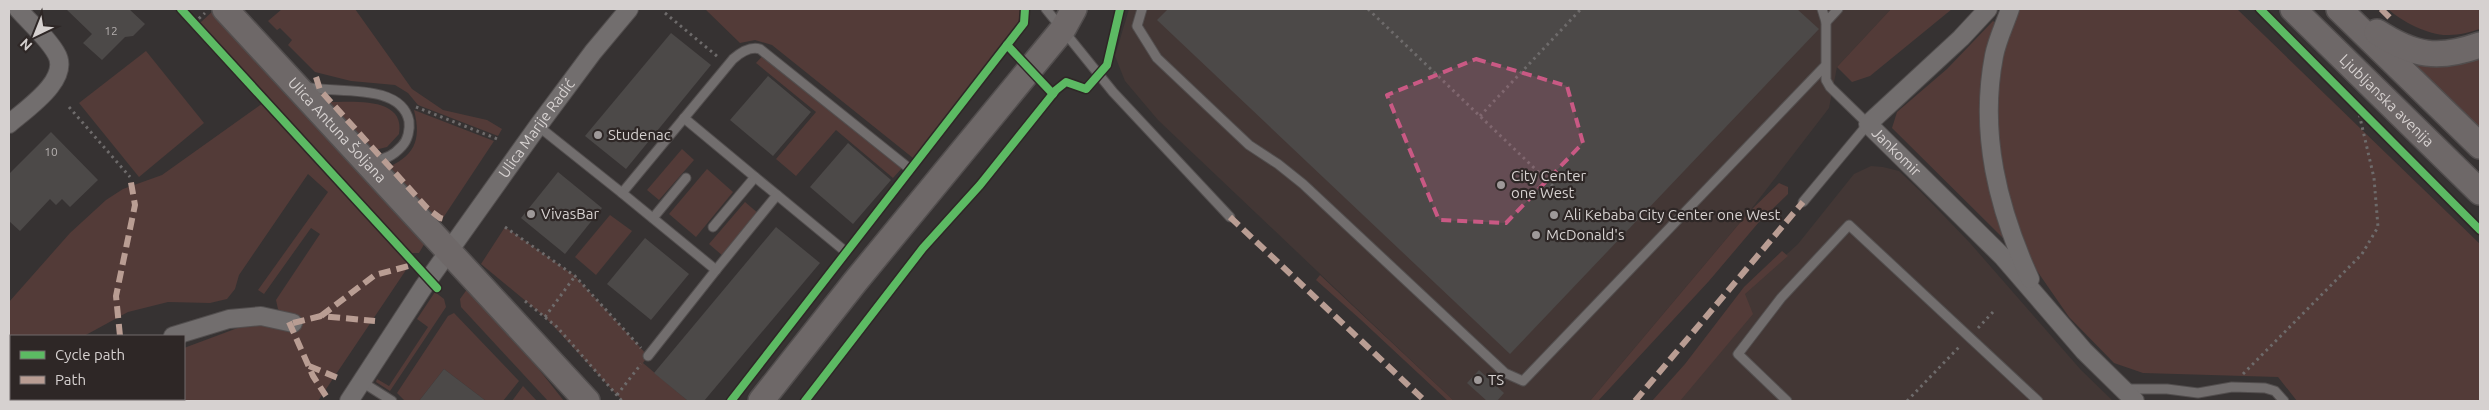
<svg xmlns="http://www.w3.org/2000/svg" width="2489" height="410" font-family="Ubuntu,sans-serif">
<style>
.built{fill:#433735}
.green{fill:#533b38}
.building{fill:#4c4948}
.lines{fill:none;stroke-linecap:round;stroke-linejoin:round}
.lane-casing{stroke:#524e4e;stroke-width:11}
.street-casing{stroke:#524e4e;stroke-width:20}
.secondary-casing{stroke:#524e4e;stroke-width:28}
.path{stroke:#6e6b6b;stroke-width:3;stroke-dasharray:2.5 4;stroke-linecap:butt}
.lane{stroke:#726e6e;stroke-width:9}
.street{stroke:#726e6e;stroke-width:18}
.secondary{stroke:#6e6868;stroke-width:25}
.quiet{stroke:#b99d93;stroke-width:6;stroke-dasharray:12 6;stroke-linecap:butt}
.cycleway-casing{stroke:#2e2726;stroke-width:11}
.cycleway{stroke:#5cba63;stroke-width:8}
.marked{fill:#c95984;fill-opacity:0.2;stroke:#c95984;stroke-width:4;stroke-dasharray:10 6;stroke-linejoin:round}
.poi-dot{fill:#9e9999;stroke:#2e2726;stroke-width:2}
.labels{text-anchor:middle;stroke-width:4.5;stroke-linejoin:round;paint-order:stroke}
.number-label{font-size:12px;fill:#b4afae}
.street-label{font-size:15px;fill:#d6d1d0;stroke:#2e2726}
.poi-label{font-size:15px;fill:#d6d1d0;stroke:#2e2726;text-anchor:start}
</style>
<rect width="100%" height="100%" fill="#363232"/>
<!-- built -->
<g class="built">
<polygon points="1129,9 1891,9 1837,67 1829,108 1749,212 1590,401 1454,401 1158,120 1125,81 1115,56"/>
<polygon points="1871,166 1883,167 1899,171 1920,191 1970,243 2081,370 2113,401 1665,401 1735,301 1798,244 1854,174"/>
</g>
<!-- green -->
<g class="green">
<polygon points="282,9 355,9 412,89 443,110 487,120 502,129 498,136 418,105 408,93 395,85 351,81 315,72 288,45 292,40 280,28 277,30 268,21"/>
<polygon points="705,9 1021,9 1018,24 913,158 772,45 755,40 740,43"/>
<polygon points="1891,9 1952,9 1870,76 1852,82 1837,67"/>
<polygon points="2017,9 2237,9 2480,244 2480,401 2297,401 2278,377 2143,373 2114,363 2069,317 2035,268 2003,189 1993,118 1999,57"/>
<path d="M2388,9H2480V29C2470,32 2460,35 2449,35C2430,36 2402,22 2388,9Z"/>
<polygon points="214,10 426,241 419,253 411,253 200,23"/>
<polygon points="1993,21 1997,24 1995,207 2004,239 1892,128 1897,112 1947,69"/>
<polygon points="2396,47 2480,53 2480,129"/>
<polygon points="146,51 204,123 139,177 79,103"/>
<polygon points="767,51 903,167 893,178 836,130 796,176 776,159 816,112 756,63"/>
<path d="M328,102C352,102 406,96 399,134L387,147L371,151Z"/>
<polygon points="263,103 407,262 406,270 318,401 12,401 18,399 184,399 184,348 243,326 267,326 286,316 278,309 276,300 320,234 311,228 264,294 258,290 328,192 308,174 239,275 235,289 227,299 210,303 168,302 128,312 84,336 11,336 11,382 9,384 9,302 70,233 106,200 123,189 162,175"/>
<path d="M414,110L494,141L439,224L384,169C414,157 422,141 414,110Z"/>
<polygon points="682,149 694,160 659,200 647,190"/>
<polygon points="707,169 733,192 696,237 669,214"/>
<polygon points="1779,183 1788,187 1788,194 1759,222 1709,281 1598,401 1590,401 1749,212"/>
<polygon points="745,202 759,214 723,256 709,244"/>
<polygon points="610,215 632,231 596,275 575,257"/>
<polygon points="505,227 575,276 648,356 643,363 688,401 624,401 617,395 545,317 481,264"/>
<polygon points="1782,251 1788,256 1745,294 1753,314 1680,401 1652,401 1685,364 1744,287"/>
<polygon points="1320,275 1454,401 1448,401 1360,319 1316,280"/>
<polygon points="468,288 526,353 564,401 548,401 461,307 460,299"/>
<polygon points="435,292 444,299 446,307 390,391 376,382 377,379 389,386 428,327 417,319"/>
<polygon points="454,313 519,381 503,401 486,401 444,369 419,401 405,401 397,393 448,316"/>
<polygon points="523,386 537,401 512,401"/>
</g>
<!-- building -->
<g class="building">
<polygon points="66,9 129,9 145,24 133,36 125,37 102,60 83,43 92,34"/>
<polygon points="1168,9 1797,9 1819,29 1510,354 1157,20"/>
<polygon points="671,33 711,65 626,169 585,136"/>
<polygon points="768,76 811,112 773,156 730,120"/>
<polygon points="51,132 98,180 70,207 62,199 56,205 50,199 20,231 9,221 9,174"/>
<polygon points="848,143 891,180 853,224 810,187"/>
<polygon points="558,172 602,208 565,254 521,218"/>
<polygon points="776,227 820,263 704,401 688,401 654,373"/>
<polygon points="645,238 689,274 651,320 607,284"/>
<polygon points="444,369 486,401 419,401"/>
<polygon points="1479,370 1504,393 1497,401 1487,401 1467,383"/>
</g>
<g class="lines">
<defs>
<g id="lane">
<polyline points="1046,9 1113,92 1230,217"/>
<polyline points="1142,9 1137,26 1157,58 1249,145 1278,164 1303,184 1505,373 1523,381 1824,67"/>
<polyline points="1826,22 1838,9"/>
<path d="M305,87C335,94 401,82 409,121C410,129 408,140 402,146C394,155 383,161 371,160"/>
<polyline points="684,118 755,177 713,227"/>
<path d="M538,126L622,193L733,59C741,52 750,46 760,49L910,169"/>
<polyline points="755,177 777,195"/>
<polyline points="622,193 716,270 648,356"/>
<polyline points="1803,202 1868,124 1830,87 1826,80 1826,22 1822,9"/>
<polyline points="653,218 686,178"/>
<polyline points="716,270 777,195 846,252"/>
<polyline points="362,382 392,401"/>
<polyline points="2123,389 2167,389 2198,393 2232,387 2265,388 2275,391 2284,401"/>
<polyline points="1787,401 1738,354 1781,298 1849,225 2038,401"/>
</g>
<g id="street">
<path id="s1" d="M1988,9L1961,38L1868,124L2003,257L2084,351L2135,401"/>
<path d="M2010,9C2005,24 1997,40 1994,56C1979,134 1998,208 2030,279"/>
<path d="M9,124C26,109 72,79 56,53C47,37 30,23 18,9"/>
<polyline points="173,336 229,319 261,316 293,323"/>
<polyline points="9,394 11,393"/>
<path id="s2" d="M349,401L424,286L538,126L593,52L629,9"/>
</g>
<g id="secondary">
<path id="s3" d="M225,9L587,401"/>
<path id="s4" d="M2293,9L2480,192"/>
<polyline points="2339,9 2480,146"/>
<path d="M2377,32C2414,56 2438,60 2480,45"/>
<polyline points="761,401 855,282 1063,29 1074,9"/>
</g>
</defs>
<!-- lane casing -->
<use href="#lane" class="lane-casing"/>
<!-- street casing -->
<use href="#street" class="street-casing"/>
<!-- secondary casing -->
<use href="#secondary" class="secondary-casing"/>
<!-- path -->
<g class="path">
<polyline points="1368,9 1553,186"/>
<polyline points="665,13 718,57"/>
<polyline points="194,23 205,13"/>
<polyline points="69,107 130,177"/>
<polyline points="416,107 500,140"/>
<polyline points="1480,116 1581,9"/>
<polyline points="505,227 575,276 641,348"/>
<polyline points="525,301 557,327 622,401"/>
<polyline points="545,317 575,276"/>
<polyline points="1978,328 1993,312"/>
<polyline points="2243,374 2362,254 2378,227 2374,178 2358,109"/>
<polyline points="617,395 641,364"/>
<polyline points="1907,401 1961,345"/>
</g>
<!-- lane -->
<use href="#lane" class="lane"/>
<!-- street -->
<use href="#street" class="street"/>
<!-- secondary -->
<use href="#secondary" class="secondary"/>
<!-- quiet -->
<g class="quiet">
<polyline points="2381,9 2391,19"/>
<polyline points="316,77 320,90 427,208 440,218 448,220"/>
<polyline points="1230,217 1425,401"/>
<polyline points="321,316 375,275 416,264"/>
<polyline points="289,322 313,376 326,396"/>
<polyline points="293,323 321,316 375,321"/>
<polyline points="120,336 116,296 135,205 130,177"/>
<polyline points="309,366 338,378"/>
<polyline points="91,399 92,401"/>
<polyline points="136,399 137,401"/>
<polyline points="1635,401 1803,202"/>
</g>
<defs>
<g id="cycleway">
<polyline points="181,9 437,288"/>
<polyline points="2260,9 2480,230"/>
<polyline points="1007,45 1053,94"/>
<polyline points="731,401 1024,23 1025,9"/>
<polyline points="805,401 923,248 980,185 1056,90 1066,82 1086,89 1107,65 1120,9"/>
</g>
</defs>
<!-- cycleway casing -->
<use href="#cycleway" class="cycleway-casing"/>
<!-- cycleway -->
<use href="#cycleway" class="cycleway"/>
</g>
<!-- marked area -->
<path class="marked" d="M1476,59L1567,86L1583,143L1506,223L1439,220L1387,95Z"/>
<!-- markers -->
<g class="poi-dot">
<circle cx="598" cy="135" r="5"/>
<circle cx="1501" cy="185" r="5"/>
<circle cx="531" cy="214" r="5"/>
<circle cx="1554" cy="215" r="5"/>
<circle cx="1536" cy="235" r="5"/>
<circle cx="1478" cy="380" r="5"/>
</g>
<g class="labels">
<!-- number labels -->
<g class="number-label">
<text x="111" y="35">12</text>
<text x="51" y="156">10</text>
</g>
<!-- street labels -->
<g class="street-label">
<text dy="5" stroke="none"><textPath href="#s4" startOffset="131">Ljubljanska avenija</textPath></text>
<text dy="5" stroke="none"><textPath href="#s2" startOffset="331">Ulica Marije Radić</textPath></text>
<text dy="5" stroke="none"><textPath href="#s3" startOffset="165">Ulica Antuna Šoljana</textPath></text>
<text dy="5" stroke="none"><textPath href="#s1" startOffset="206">Jankomir</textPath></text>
</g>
<!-- poi labels -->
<g class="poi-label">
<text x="608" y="140">Studenac</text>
<text x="1511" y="181">City Center<tspan x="1511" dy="17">one West</tspan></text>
<text x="541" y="219">VivasBar</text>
<text x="1564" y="220">Ali Kebaba City Center one West</text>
<text x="1546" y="240">McDonald's</text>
<text x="1488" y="385">TS</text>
</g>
</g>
<!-- border -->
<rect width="2489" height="410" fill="none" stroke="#d6d1d0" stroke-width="20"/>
<!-- legend -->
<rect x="10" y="335" width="175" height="65" fill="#2e2726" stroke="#716b6a"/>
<rect x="20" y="351" width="25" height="8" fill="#5cba63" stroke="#716b6a"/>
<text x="55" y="360" font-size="15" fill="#d6d1d0">Cycle path</text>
<rect x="20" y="376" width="25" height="8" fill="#b99d93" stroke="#716b6a"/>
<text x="55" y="385" font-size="15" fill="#d6d1d0">Path</text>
<!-- north arrow -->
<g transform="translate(35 35) rotate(223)" stroke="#2e2726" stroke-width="4" paint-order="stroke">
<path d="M0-4L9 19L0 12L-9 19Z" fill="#d6d1d0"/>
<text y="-8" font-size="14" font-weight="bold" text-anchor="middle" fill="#d6d1d0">N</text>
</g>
</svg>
